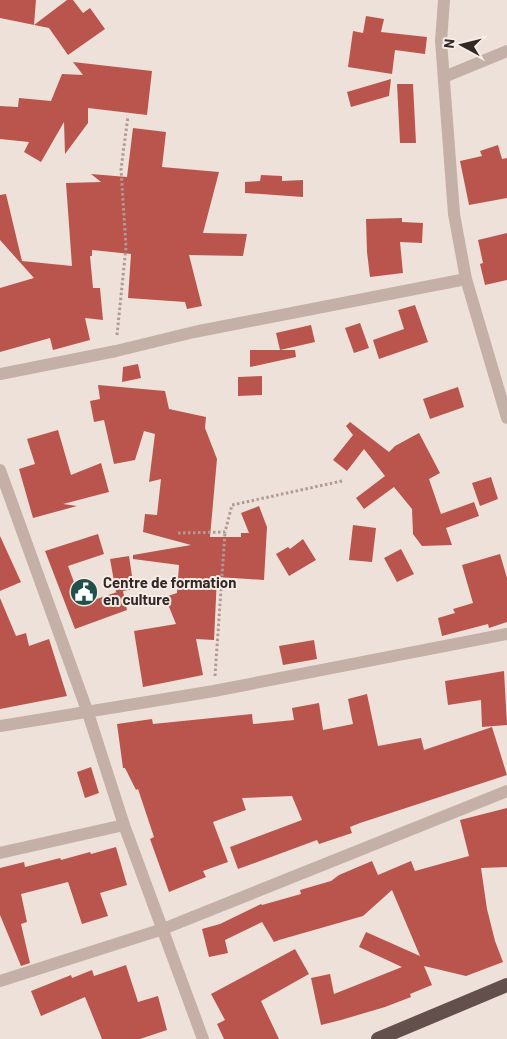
<svg xmlns="http://www.w3.org/2000/svg" width="507" height="1039" font-family="Barlow,sans-serif">
<style>
.building{fill:#ba554d}
.lines{fill:none;stroke-linecap:round;stroke-linejoin:round}
.path{stroke:#b19a92;stroke-width:3;stroke-dasharray:2.5 2.5;stroke-linecap:butt}
.minor{stroke:#c5b0a7;stroke-width:12}
.trunk{stroke:#63504c;stroke-width:14}
.labels{text-anchor:middle;stroke-width:4;stroke-linejoin:round;paint-order:stroke}
.poi-label{font-size:15px;font-weight:bold;fill:#322927;stroke:#f7ece6;text-anchor:start}
</style>
<rect width="100%" height="100%" fill="#eee1da"/>
<!-- building -->
<g class="building">
<polygon points="0,0 36,0 34,25 67,0 73,0 83,13 90,8 105,29 68,55 49,28 0,18"/>
<polygon points="366,16 384,19 381,32 427,37 425,54 395,50 392,74 348,67 353,31 363,33"/>
<polygon points="73,62 152,71 147,115 88,108 88,123 65,154 64,122 41,162 24,152 29,142 0,139 0,106 18,107 19,98 51,101 62,74 83,75"/>
<polygon points="391,79 389,96 351,107 347,92"/>
<polygon points="397,84 413,84 416,143 400,143"/>
<polygon points="133,128 166,132 162,167 219,172 203,233 247,234 243,256 189,255 202,306 187,309 185,302 128,298 131,254 92,250 92,256 90,256 93,288 100,288 103,320 85,318 90,340 53,350 50,338 0,352 0,288 34,278 0,240 0,195 6,194 22,261 72,266 66,183 101,182 91,174 127,177"/>
<polygon points="498,145 502,159 507,158 507,198 469,205 460,161 482,156 480,151"/>
<polygon points="261,175 282,176 282,181 303,180 303,197 245,193 245,182 260,181"/>
<polygon points="402,218 402,222 423,223 422,243 400,242 403,273 370,277 367,252 366,219"/>
<polygon points="507,233 507,280 485,285 480,264 483,263 478,240"/>
<polygon points="415,305 428,342 379,359 373,340 404,329 398,310"/>
<polygon points="360,323 369,348 354,353 345,328"/>
<polygon points="311,325 315,342 280,350 276,333"/>
<polygon points="250,350 295,350 296,357 250,367"/>
<polygon points="138,364 141,378 122,382 123,367"/>
<polygon points="262,376 262,395 238,396 238,377"/>
<polygon points="98,385 165,391 169,409 206,417 205,428 217,459 210,537 241,537 241,533 249,533 241,513 259,506 267,527 264,580 217,577 214,640 196,639 203,675 143,687 134,631 176,624 165,597 177,593 179,565 133,559 133,555 191,545 143,532 145,514 157,515 161,479 149,482 155,434 144,431 135,460 114,464 104,420 94,422 90,401 100,399"/>
<polygon points="458,387 464,407 430,419 423,399"/>
<polygon points="350,422 389,452 395,446 419,433 440,473 429,479 441,514 474,502 479,516 446,528 452,545 422,546 413,534 412,509 394,487 364,509 356,498 385,476 364,449 347,471 333,460 353,435 346,426"/>
<polygon points="58,430 71,475 101,463 109,492 63,504 77,506 33,518 19,469 35,464 27,439"/>
<polygon points="491,477 498,499 480,506 472,483"/>
<polygon points="353,525 376,528 372,562 349,560"/>
<polygon points="98,534 104,554 68,566 82,604 117,592 116,592 110,559 129,556 134,589 123,591 127,610 75,629 45,551"/>
<polygon points="0,536 21,582 0,591"/>
<polygon points="303,539 316,560 289,576 276,554 288,547 290,549"/>
<polygon points="401,549 414,574 397,582 384,558"/>
<polygon points="500,554 507,578 507,622 489,628 488,624 442,636 438,618 455,613 453,609 473,603 462,565"/>
<polygon points="0,598 16,636 26,633 29,646 49,639 67,696 0,709"/>
<polygon points="314,640 317,659 283,665 279,646"/>
<polygon points="504,671 507,725 482,727 481,700 448,705 445,681"/>
<polygon points="367,694 378,746 421,738 424,750 492,727 507,775 360,823 350,827 352,833 319,844 317,840 238,869 230,847 302,820 292,796 242,798 246,810 213,822 228,862 203,871 206,877 169,892 150,839 154,837 138,789 136,790 125,768 123,768 117,724 152,719 153,724 252,714 253,724 294,720 292,708 319,703 323,730 353,724 348,699"/>
<polygon points="91,767 99,793 85,798 77,772"/>
<polygon points="507,808 507,867 481,868 487,909 495,941 503,962 466,976 424,966 432,985 410,994 411,997 385,1007 341,1020 321,1025 311,978 330,974 334,994 402,967 359,947 366,932 420,956 392,890 363,916 279,940 274,942 262,922 225,940 228,953 209,957 202,929 220,924 261,904 262,905 301,894 300,890 331,881 339,875 372,861 378,875 411,861 415,871 469,856 460,820"/>
<polygon points="116,847 127,885 100,893 108,916 82,924 68,882 21,894 27,922 21,924 30,963 21,966 0,915 0,868 24,862 25,867 60,858 61,860 90,852 91,854"/>
<polygon points="295,949 309,974 261,1001 279,1039 224,1039 217,1024 225,1020 211,994"/>
<polygon points="126,965 138,1002 158,996 167,1030 140,1039 102,1039 85,997 41,1016 31,991 71,975 72,978 92,970 94,976"/>
</g>
<g class="lines">
<!-- path -->
<g class="path">
<polyline points="117,335 126,247 121,169 128,116"/>
<polyline points="178,533 225,532 232,505 342,481"/>
<polyline points="215,676 225,532"/>
</g>
<!-- minor -->
<g class="minor">
<polyline points="444,0 441,41 454,214 466,279 507,418"/>
<polyline points="444,77 507,51"/>
<polyline points="0,374 116,351 194,332 466,279"/>
<polyline points="0,470 88,713 124,825 203,1039"/>
<polyline points="0,726 214,691 507,634"/>
<polyline points="0,853 124,825"/>
<polyline points="0,981 163,929 507,791"/>
</g>
<!-- trunk -->
<polyline class="trunk" points="378,1039 507,985"/>
</g>
<!-- icons -->
<defs>
<symbol id="civic-disc" viewBox="-11 -11 22 22"><circle r="9.5" fill="#21504b" stroke="#f7ece6"/><path d="M-.6-6.5H3V-4.5H.6V-3L4-1V1h2V6H-6V1h2V-1L-.6-3ZM-1.2 2.5V6h2.4V2.5Z" fill="#fff"/></symbol>
</defs>
<g fill-rule="evenodd">
<use href="#civic-disc" x="68" y="576" width="32" height="32"/>
</g>
<g class="labels">
<!-- poi labels -->
<g class="poi-label">
<text x="103" y="588">Centre de formation<tspan x="103" dy="17">en culture</tspan></text>
</g>
</g>
<!-- north arrow -->
<g transform="translate(462 45) rotate(277)" stroke="#f7ece6" stroke-width="4" paint-order="stroke">
<path d="M0-4L9 19L0 12L-9 19Z" fill="#322927"/>
<text y="-8" font-size="14" font-weight="bold" text-anchor="middle" fill="#322927">N</text>
</g>
</svg>
